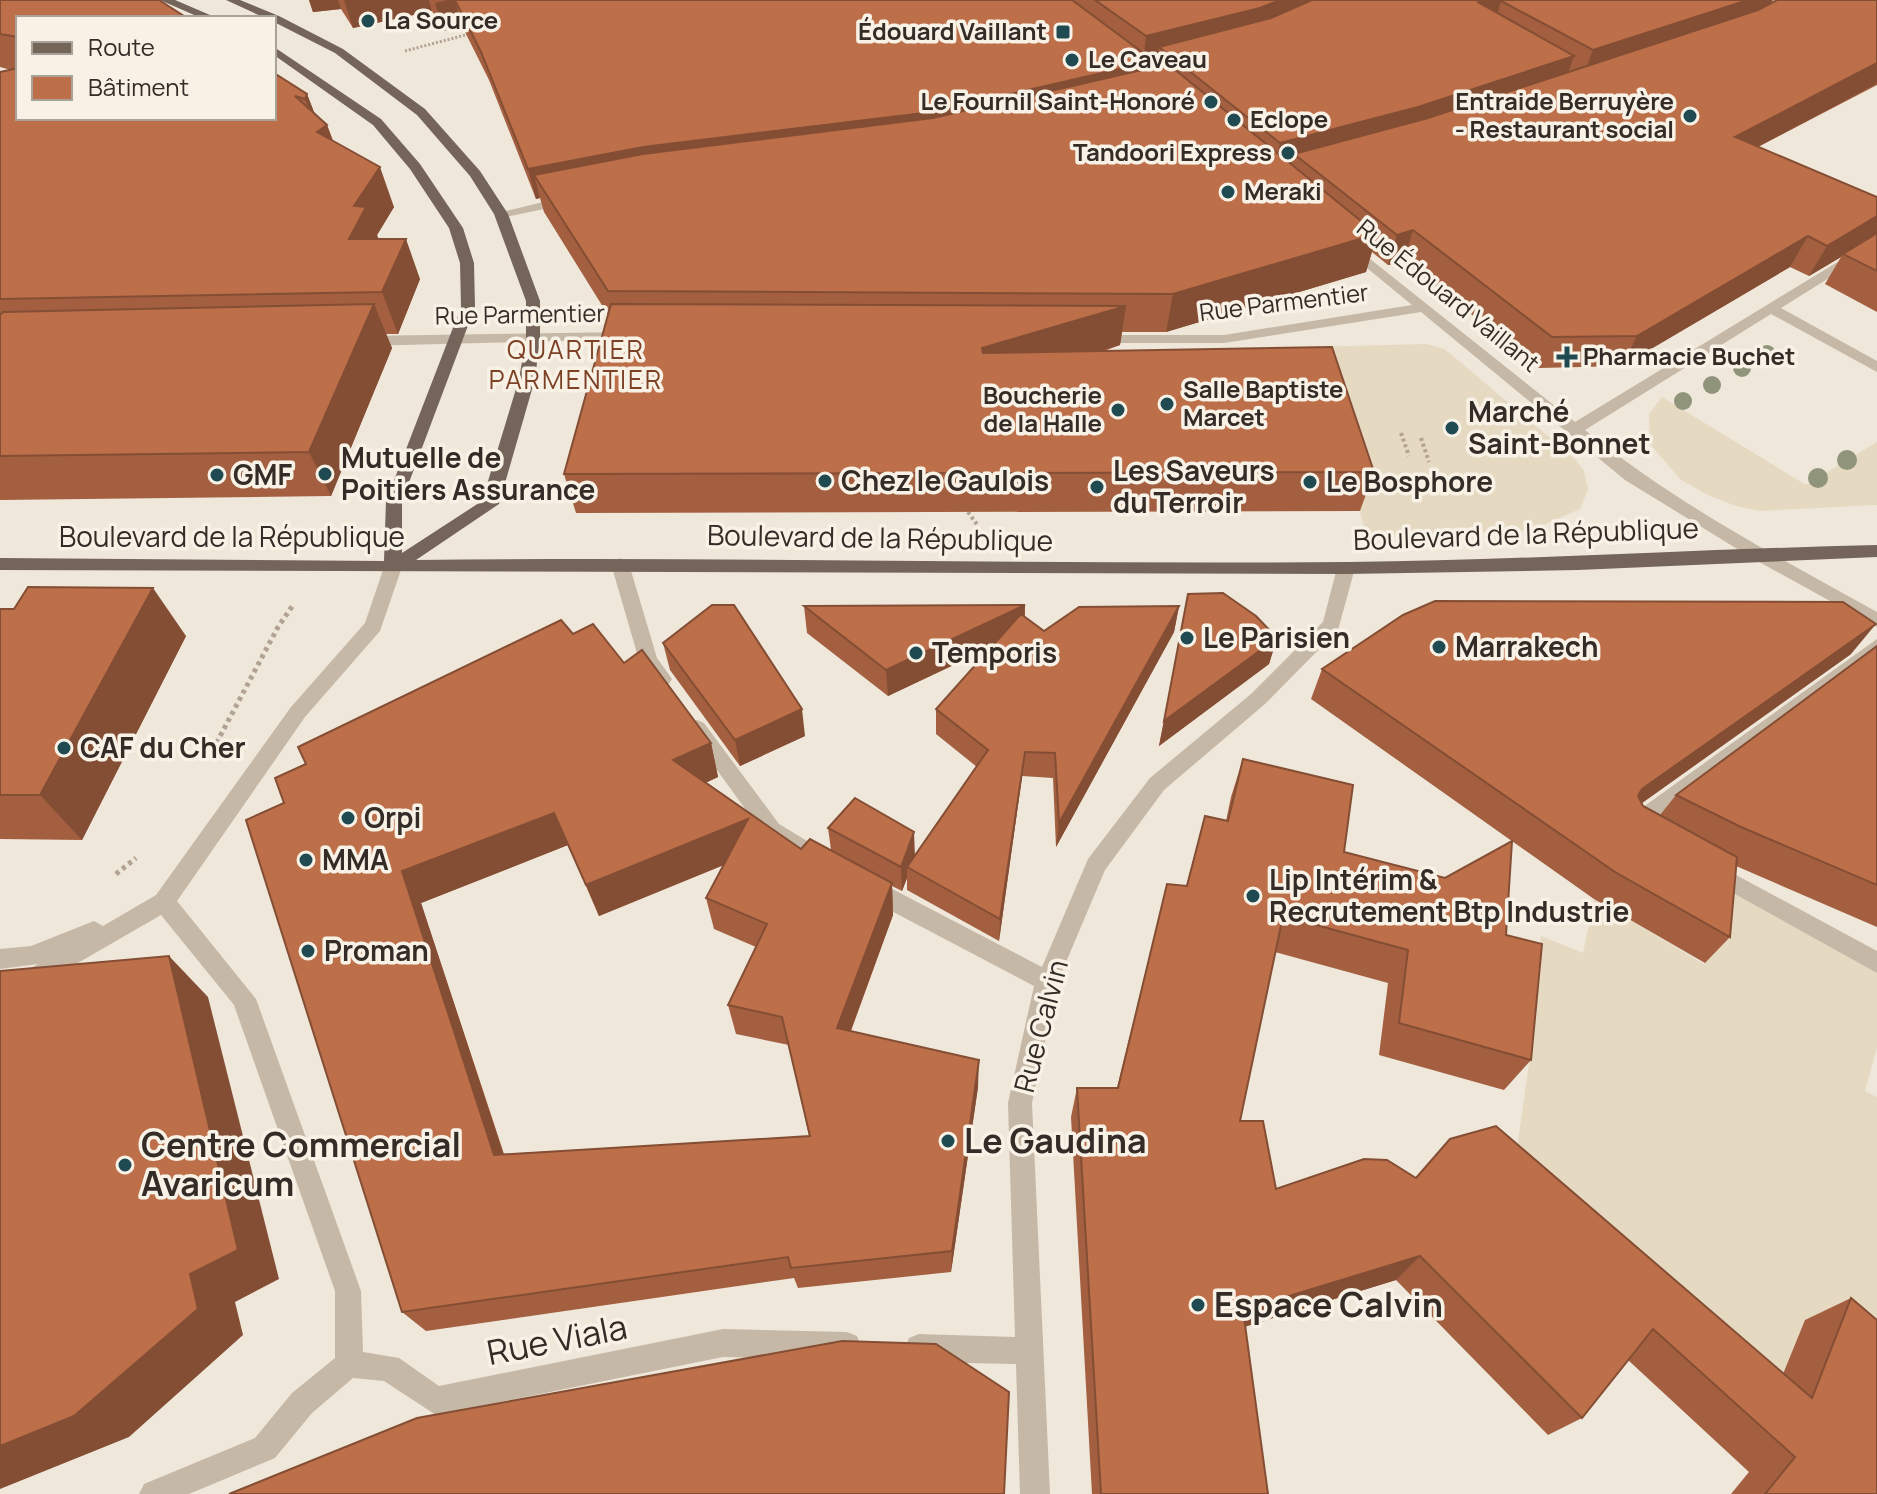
<svg xmlns="http://www.w3.org/2000/svg" width="1877" height="1494" font-family="Manrope,sans-serif">
<style>
.plaza{fill:#e6d9c2}
.lines{fill:none;stroke-linecap:round;stroke-linejoin:round}
.path-far2{stroke:#b2a291;stroke-width:3;stroke-dasharray:2 2;stroke-linecap:butt}
.path-far1{stroke:#b2a291;stroke-width:4;stroke-dasharray:3 3;stroke-linecap:butt}
.path{stroke:#b2a291;stroke-width:5;stroke-dasharray:4 4;stroke-linecap:butt}
.minor{fill:#c6b8a7;fill-rule:evenodd}
.major{fill:#746459;fill-rule:evenodd}
.tree{fill:#8f947a}
.wall{fill:#a35f40;fill-rule:evenodd}
.shaded-wall{fill:#844e34}
.building{fill:#bd6f4a;stroke:#844e34;stroke-width:2;fill-rule:evenodd}
.poi-dot{fill:#1f4a52;stroke:#f8f1e6;stroke-width:3}
.labels{text-anchor:middle;stroke-width:7;stroke-linejoin:round;paint-order:stroke}
.far-poi-label{font-size:24px;font-weight:bold;fill:#332c27;stroke:#f8f1e6;text-anchor:start}
.far-street-label{font-size:24px;fill:#332c27;stroke:#f8f1e6}
.far-neighbourhood-label{font-size:26px;letter-spacing:2px;fill:#7d4126;stroke:#f8f1e6}
.poi-label{font-size:28px;font-weight:bold;fill:#332c27;stroke:#f8f1e6;text-anchor:start}
.street-label{font-size:28px;fill:#332c27;stroke:#f8f1e6}
.near-poi-label{font-size:34px;font-weight:bold;fill:#332c27;stroke:#f8f1e6;text-anchor:start}
.near-street-label{font-size:34px;fill:#332c27;stroke:#f8f1e6}
</style>
<rect width="100%" height="100%" fill="#efe7da"/>
<!-- plaza -->
<g class="plaza">
<polygon points="1426,344 1444,349 1452,355 1576,460 1584,471 1588,489 1580,509 1530,531 1367,536 1312,347"/>
<polygon points="1662,397 1806,485 1877,442 1877,505 1759,511 1736,506 1710,496 1681,480 1650,444 1649,414"/>
<polygon points="1710,870 1877,963 1877,1047 1865,1091 1877,1097 1877,1381 1766,1416 1511,1191 1534,1028 1535,983 1541,936 1583,953 1594,899 1704,964 1711,898"/>
</g>
<g class="lines">
<!-- path-far2 -->
<polyline class="path-far2" points="405,51 473,33"/>
<!-- path-far1 -->
<g class="path-far1">
<polyline points="1401,433 1409,456"/>
<polyline points="1421,438 1429,462"/>
<polyline points="968,512 978,526"/>
</g>
<!-- path -->
<g class="path">
<polyline points="209,757 278,627 293,605"/>
<polyline points="116,874 136,858"/>
</g>
<!-- minor -->
<g class="minor">
<polygon points="568,196 575,200 573,203 501,218 494,214"/>
<path d="M1877,238V248L1781,308L1877,361V372L1771,314L1585,430C1675,503 1776,556 1877,612V627L1752,558L1625,480L1421,312L1224,343H1096L1089,339L1096,335H1224L1412,305L1345,250V244L1350,243L1575,422Z"/>
<polygon points="628,332 633,333 633,339 364,346 356,341 364,336"/>
<polygon points="620,558 629,564 657,658 672,679 669,684 655,684 639,660 611,564"/>
<polygon points="393,561 402,567 380,631 305,717 177,901 256,999 361,1291 363,1352 399,1358 439,1386 723,1329 847,1332 857,1336 861,1346 857,1356 847,1360 723,1357 436,1415 384,1381 353,1378 312,1413 275,1458 189,1494 139,1494 144,1484 255,1438 292,1393 335,1358 335,1291 234,1005 161,915 0,1008 0,986 38,964 0,969 0,949 31,946 94,921 103,926 156,895 291,707 365,623 384,567"/>
<polygon points="1346,562 1355,568 1338,630 1265,704 1164,790 1105,870 1058,981 1032,1103 1050,1494 1020,1494 1016,1364 919,1362 909,1358 905,1348 909,1338 919,1334 1015,1337 1008,1103 1034,986 861,895 858,888 861,881 869,879 877,881 1042,967 1088,859 1150,778 1251,694 1323,622 1337,568"/>
<polygon points="1877,639 1877,656 1639,832 1632,835 1625,832 1622,826 1625,820"/>
<polygon points="697,720 704,723 779,824 832,856 835,862 832,868 824,871 816,868 765,836 690,733 687,728 690,723"/>
<polygon points="1714,863 1877,951 1877,973 1706,878 1703,872 1706,866"/>
</g>
<!-- major -->
<g class="major">
<polygon points="160,0 175,0 217,18 201,18"/>
<path d="M226,0H240L279,16L343,49L425,109L480,171L508,214L540,301V339L535,379L499,504L416,560C727,556 1038,565 1349,562C1525,560 1701,549 1877,545V557L1578,570L1346,574L0,570V558L384,561L386,501L461,307L460,263L449,228L410,169L373,125L274,55V47L381,119L420,164L463,228L474,263L475,307L402,501V553L482,501L519,379L526,339V301L494,214L470,176L417,115L335,53L274,22V18H265Z"/>
</g>
</g>
<!-- trees -->
<g class="tree">
<circle cx="1767" cy="354" r="9"/>
<circle cx="1742" cy="368" r="9"/>
<circle cx="1712" cy="385" r="9"/>
<circle cx="1683" cy="401" r="9"/>
<circle cx="1847" cy="460" r="10"/>
<circle cx="1818" cy="478" r="10"/>
</g>
<!-- wall -->
<g class="wall">
<polygon points="0,0 18,18 18,118 274,73 307,94 315,115 327,125 333,141 394,207 377,235 378,239 420,279 398,334 386,334 392,348 331,496 0,500 0,72 11,70 0,67"/>
<polygon points="309,0 1773,0 1769,4 1877,0 1877,85 1758,147 1877,197 1877,312 1825,284 1841,257 1809,276 1790,267 1622,366 1539,368 1404,261 1388,265 1372,252 1366,272 1166,332 1122,332 1120,345 1104,351 1374,472 1360,511 576,513 564,474 608,315 544,212 540,198 536,199 489,80 462,26 443,31 432,11 353,28 341,9 313,12"/>
<polygon points="1188,594 1277,638 1269,664 1159,746"/>
<path d="M1025,605V617L1044,631L1179,606L1174,632L1056,847L1053,778L1022,776L999,941L907,890V878L902,891L892,886L893,915L851,1031L978,1087L951,1272L798,1288L794,1278L426,1331L402,1312L284,803L306,764L573,634L624,663L711,743L718,777L705,783L801,849L831,850L828,828L915,855L977,767L936,734V709L992,647L888,696L807,633L804,606ZM568,845L599,916L724,865L706,898L714,929L756,947L728,1005L736,1034L789,1045L809,1136L504,1154L421,903Z"/>
<polygon points="0,609 186,636 82,840 0,839"/>
<polygon points="663,643 805,736 740,766 670,670"/>
<polygon points="1877,646 1877,927 1736,866 1730,937 1705,963 1594,899 1311,699 1322,669 1851,654 1642,803 1643,806 1660,815 1676,795"/>
<polygon points="1243,759 1344,852 1506,935 1531,1060 1504,1090 1379,1055 1388,983 1275,952 1240,1121 1276,1189 1416,1178 1783,1374 1805,1320 1851,1298 1877,1494 1731,1494 1749,1472 1628,1360 1582,1418 1548,1435 1396,1280 1245,1326 1268,1494 1092,1494 1071,1117 1077,1088 1117,1088 1167,884 1186,886 1205,816 1226,821 1231,797"/>
</g>
<!-- shaded-wall -->
<g class="shaded-wall">
<polygon points="309,0 338,0 341,9 313,12"/>
<polygon points="344,0 429,0 432,11 353,28"/>
<polygon points="447,0 455,0 462,26 443,31 435,3"/>
<polygon points="1280,0 1341,0 1159,47 1157,61 1154,62 1150,90 534,175 540,198 536,199 528,169 643,147 1143,63 1146,36"/>
<polygon points="1479,0 1520,0 1501,1 1498,12 1471,26"/>
<polygon points="1748,0 1773,0 1759,16 1582,79 1593,50"/>
<polygon points="1574,56 1564,84 1294,154 1291,168 1274,173 1280,143"/>
<polygon points="1877,63 1877,82 1876,84 1720,167 1735,137"/>
<polygon points="307,94 321,130 327,125 342,165 318,132 305,99"/>
<polygon points="380,167 394,207 377,235 381,247 349,239 354,206"/>
<polygon points="1877,216 1877,235 1843,254 1841,257 1809,276 1827,246"/>
<polygon points="1413,230 1404,261 1388,265 1397,235"/>
<polygon points="1377,234 1366,272 1166,332 1173,294"/>
<polygon points="1808,236 1790,267 1622,366 1637,336"/>
<polygon points="406,239 420,279 398,334 382,292"/>
<polygon points="374,304 392,348 331,496 309,452"/>
<polygon points="1126,306 1120,345 981,387 982,348"/>
<polygon points="153,588 186,636 82,840 40,795"/>
<polygon points="1025,605 1023,632 888,696 886,670"/>
<polygon points="1179,606 1174,632 1056,847 1059,823"/>
<polygon points="1876,624 1851,654 1621,818 1642,789"/>
<polygon points="1277,638 1269,664 1159,746 1164,721"/>
<polygon points="802,709 805,736 740,766 735,740"/>
<polygon points="711,743 718,777 682,794 673,760"/>
<polygon points="1025,752 1022,776 999,941 1000,919"/>
<polygon points="554,813 568,845 421,903 512,1180 494,1155 402,871"/>
<polygon points="748,819 755,852 599,916 586,885"/>
<polygon points="914,832 915,857 907,867 907,878 902,891 901,867"/>
<polygon points="892,883 893,915 841,1057 837,1028"/>
<polygon points="169,956 208,997 279,1279 235,1302 243,1335 129,1437 0,1489 0,1446 190,1274"/>
<polygon points="979,1060 978,1087 951,1272 952,1251"/>
<polygon points="1420,1256 1396,1280 1228,1332 1243,1310"/>
</g>
<!-- building -->
<g class="building">
<polygon points="0,0 159,0 187,18 18,18 18,37 0,34"/>
<polygon points="455,0 1072,0 1154,61 932,112 643,147 528,169 481,52"/>
<polygon points="1095,0 1280,0 1260,8 1146,36"/>
<polygon points="1312,0 1479,0 1478,2 1574,56 1418,107 1280,143 1159,47 1271,18"/>
<polygon points="1503,0 1748,0 1593,50 1501,1"/>
<polygon points="1777,0 1877,0 1877,63 1735,137 1877,197 1877,216 1827,246 1808,236 1637,336 1552,337 1413,230 1397,235 1294,154 1428,118 1758,10"/>
<polygon points="1168,64 1377,234 1173,294 608,291 534,175 643,154 933,118"/>
<polygon points="18,68 18,118 274,118 274,73 307,94 305,99 295,96 327,125 317,132 380,167 354,206 366,207 349,239 406,239 382,292 0,299 0,72"/>
<polygon points="1877,233 1877,271 1843,254"/>
<polygon points="374,304 309,452 0,456 0,315 3,312"/>
<polygon points="611,304 1126,306 982,348 983,353 1332,347 1374,472 564,474"/>
<polygon points="28,587 153,588 40,795 0,795 0,609 14,609"/>
<polygon points="1223,593 1256,616 1277,638 1164,721 1188,594"/>
<polygon points="1435,601 1843,602 1876,624 1642,789 1638,796 1643,806 1737,857 1730,937 1615,872 1322,669 1403,615"/>
<polygon points="712,605 734,605 802,709 735,740 663,643"/>
<polygon points="1025,605 886,670 804,606"/>
<polygon points="1179,606 1059,823 1055,753 1025,752 1000,919 907,867 988,750 936,709 1021,614 1044,631 1079,607"/>
<path d="M561,620L573,634L593,624L624,663L642,650L711,743L673,760L801,849L810,839L892,883L837,1028L979,1060L952,1251L791,1268L788,1257L402,1312L246,820L284,803L275,778L306,764L298,747ZM554,813L586,885L748,819L706,898L767,924L728,1005L782,1017L810,1136L494,1155L402,871Z"/>
<polygon points="1877,646 1877,885 1741,827 1676,795"/>
<polygon points="1243,759 1353,785 1344,852 1445,878 1512,841 1506,935 1542,944 1531,1060 1399,1023 1408,950 1283,916 1240,1121 1263,1121 1276,1189 1364,1159 1387,1160 1416,1178 1450,1139 1496,1126 1812,1398 1851,1298 1877,1320 1877,1494 1765,1494 1795,1457 1653,1329 1582,1418 1420,1256 1243,1310 1268,1494 1101,1494 1077,1088 1118,1088 1167,884 1187,886 1205,816 1228,821"/>
<polygon points="855,798 914,832 901,867 828,828"/>
<polygon points="169,956 238,1250 190,1274 198,1309 74,1416 0,1446 0,971"/>
<polygon points="842,1341 936,1344 1009,1392 1004,1494 229,1494 417,1418"/>
</g>
<!-- markers -->
<g class="poi-dot">
<circle cx="368" cy="21" r="8"/>
<rect x="1055" y="24" width="16" height="16" rx="4"/>
<circle cx="1072" cy="60" r="8"/>
<circle cx="1211" cy="102" r="8"/>
<circle cx="1690" cy="116" r="8"/>
<circle cx="1234" cy="120" r="8"/>
<circle cx="1288" cy="153" r="8"/>
<circle cx="1228" cy="192" r="8"/>
<path d="M1563 345h8v8h8v8h-8v8h-8v-8h-8v-8h8z"/>
<circle cx="1167" cy="404" r="8"/>
<circle cx="1118" cy="410" r="8"/>
<circle cx="1452" cy="428" r="8"/>
<circle cx="325" cy="474" r="8"/>
<circle cx="217" cy="475" r="8"/>
<circle cx="825" cy="481" r="8"/>
<circle cx="1310" cy="482" r="8"/>
<circle cx="1097" cy="487" r="8"/>
<circle cx="1187" cy="638" r="8"/>
<circle cx="1439" cy="647" r="8"/>
<circle cx="916" cy="653" r="8"/>
<circle cx="64" cy="748" r="8"/>
<circle cx="348" cy="818" r="8"/>
<circle cx="306" cy="860" r="8"/>
<circle cx="1253" cy="896" r="8"/>
<circle cx="308" cy="951" r="8"/>
<circle cx="948" cy="1141" r="8"/>
<circle cx="125" cy="1165" r="8"/>
<circle cx="1198" cy="1305" r="8"/>
</g>
<g class="labels">
<!-- far-poi labels -->
<g class="far-poi-label">
<text x="384" y="29">La Source</text>
<text x="1047" y="40" text-anchor="end">Édouard Vaillant</text>
<text x="1088" y="68">Le Caveau</text>
<text x="1195" y="110" text-anchor="end">Le Fournil Saint-Honoré</text>
<text x="1674" y="110" text-anchor="end">Entraide Berruyère<tspan x="1674" dy="28">- Restaurant social</tspan></text>
<text x="1250" y="128">Eclope</text>
<text x="1272" y="161" text-anchor="end">Tandoori Express</text>
<text x="1244" y="200">Meraki</text>
<text x="1583" y="365">Pharmacie Buchet</text>
<text x="1183" y="398">Salle Baptiste<tspan x="1183" dy="28">Marcet</tspan></text>
<text x="1102" y="404" text-anchor="end">Boucherie<tspan x="1102" dy="28">de la Halle</tspan></text>
</g>
<!-- far-street labels -->
<g class="far-street-label">
<text transform="translate(1448 296) rotate(39)" y="8">Rue Édouard Vaillant</text>
<text transform="translate(1284 303) rotate(-7)" y="8">Rue Parmentier</text>
<text transform="translate(520 315) rotate(-1)" y="8">Rue Parmentier</text>
</g>
<!-- far-neighbourhood labels -->
<g class="far-neighbourhood-label">
<text x="576" y="359">QUARTIER<tspan x="576" dy="30">PARMENTIER</tspan></text>
</g>
<!-- poi labels -->
<g class="poi-label">
<text x="1468" y="422">Marché<tspan x="1468" dy="32">Saint-Bonnet</tspan></text>
<text x="341" y="468">Mutuelle de<tspan x="341" dy="32">Poitiers Assurance</tspan></text>
<text x="1113" y="481">Les Saveurs<tspan x="1113" dy="32">du Terroir</tspan></text>
<text x="233" y="485">GMF</text>
<text x="841" y="491">Chez le Gaulois</text>
<text x="1326" y="492">Le Bosphore</text>
<text x="1203" y="648">Le Parisien</text>
<text x="1455" y="657">Marrakech</text>
<text x="932" y="663">Temporis</text>
<text x="80" y="758">CAF du Cher</text>
<text x="364" y="828">Orpi</text>
<text x="322" y="870">MMA</text>
<text x="1269" y="890">Lip Intérim &amp;<tspan x="1269" dy="32">Recrutement Btp Industrie</tspan></text>
<text x="324" y="961">Proman</text>
</g>
<!-- street labels -->
<g class="street-label">
<text transform="translate(1526 534) rotate(-2)" y="10">Boulevard de la République</text>
<text x="232" y="547">Boulevard de la République</text>
<text transform="translate(880 538) rotate(1)" y="10">Boulevard de la République</text>
<text transform="translate(1041 1026) rotate(-75)" y="10">Rue Calvin</text>
</g>
<!-- near-poi labels -->
<g class="near-poi-label">
<text x="964" y="1153">Le Gaudina</text>
<text x="141" y="1157">Centre Commercial<tspan x="141" dy="39">Avaricum</tspan></text>
<text x="1214" y="1317">Espace Calvin</text>
</g>
<!-- near-street labels -->
<g class="near-street-label">
<text transform="translate(557 1340) rotate(-11)" y="12">Rue Viala</text>
</g>
</g>
<!-- legend -->
<rect x="16" y="16" width="260" height="104" fill="#f8f1e6" stroke="#a9a29a" stroke-width="2"/>
<rect x="32" y="42" width="40" height="12" fill="#746459" stroke="#a9a29a" stroke-width="2"/>
<text x="88" y="56" font-size="24" fill="#332c27">Route</text>
<rect x="32" y="76" width="40" height="24" fill="#bd6f4a" stroke="#a9a29a" stroke-width="2"/>
<text x="88" y="96" font-size="24" fill="#332c27">Bâtiment</text>
</svg>
